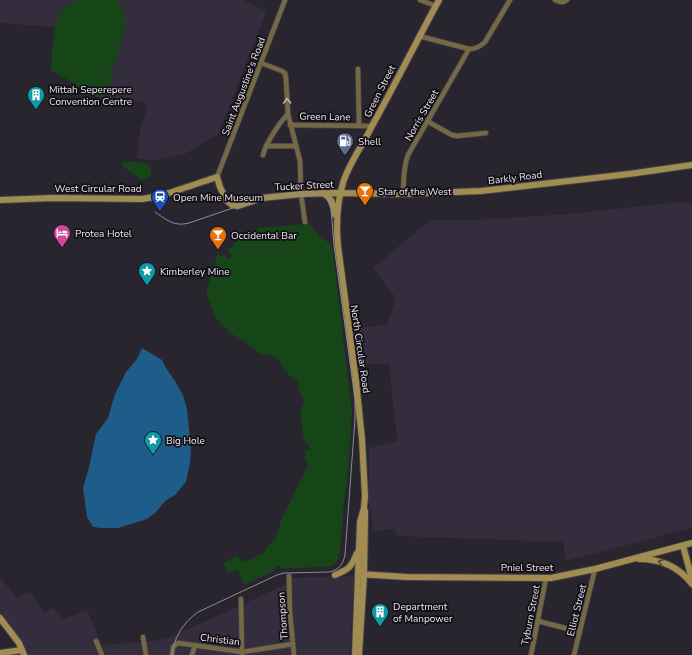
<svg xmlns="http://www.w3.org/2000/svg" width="692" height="655" font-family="'Nunito Sans',sans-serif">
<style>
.built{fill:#342d3d}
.green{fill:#164617}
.water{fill:#1e5c89}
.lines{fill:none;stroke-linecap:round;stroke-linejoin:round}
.street-casing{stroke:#44404a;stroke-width:6}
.secondary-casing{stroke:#44404a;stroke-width:8}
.street{stroke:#756844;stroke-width:4.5}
.secondary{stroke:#a18c52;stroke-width:6}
.tram{stroke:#8f8b94;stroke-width:1}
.oneway{stroke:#bbb4aa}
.oneway2{stroke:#524730}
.labels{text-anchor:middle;stroke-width:3.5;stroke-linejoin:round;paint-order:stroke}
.street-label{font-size:10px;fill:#eae7ee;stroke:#110f14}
.poi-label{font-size:10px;fill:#eae7ee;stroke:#110f14;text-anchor:start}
</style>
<rect width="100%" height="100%" fill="#29252f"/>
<!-- built -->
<g class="built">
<polygon points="0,0 77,0 72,4 60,11 55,27 0,23"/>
<polygon points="115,0 243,0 266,11 249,57 218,135 204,142 187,153 157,160 137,159 140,129 147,109 143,102 107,101 105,97 124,31 126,15 120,4"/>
<polygon points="672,203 692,203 692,528 565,561 563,542 397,536 395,529 374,531 369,501 369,448 397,441 389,363 359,365 354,328 387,325 396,298 373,268 430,220 474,220 568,214"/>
<polygon points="354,576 350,655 28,655 24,644 0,613 0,577 17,599 30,591 44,613 54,608 57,614 59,613 62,620 87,610 102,645 154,641 165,639 173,636 287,584 287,580 290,578"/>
</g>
<!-- green -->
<g class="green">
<polygon points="77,0 115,0 120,4 126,15 124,31 105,97 97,97 51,70 52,52 55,27 60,11 72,4"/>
<path d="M123,162C128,162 144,161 148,165C155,170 149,181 141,179C134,177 129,169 122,166Z"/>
<path d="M309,224L321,237L332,245L352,412L350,440L347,485L345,489L340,554L336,563L329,567L282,568L279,566L276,567L274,571L244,585L238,570L227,572L224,563L236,556L244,562L264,553L267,547L276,538L282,518L296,490L308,465L305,459V451L311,449L304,440L300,413L305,400C300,396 298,388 298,381H295L282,367L279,360L273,356L260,354L246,343L232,334L216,318L206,293L218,253L221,257L225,255L229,259L232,256L228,250L243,236L257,228Z"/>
</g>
<!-- water -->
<polygon class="water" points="142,348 162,360 166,368 175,381 183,395 187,409 191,448 190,463 186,482 175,495 165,501 156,512 147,519 118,528 102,528 93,527 87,517 83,488 89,467 96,434 108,418 115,394 126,372 137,359"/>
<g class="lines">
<defs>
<g id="street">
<polyline points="420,0 436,6"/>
<path d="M555,0C559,2 564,3 567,0"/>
<path d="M419,36L469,49C476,49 480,47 485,42L510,0"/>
<polyline points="261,63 282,71 285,73 286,79 288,114 300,161 301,194 305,222"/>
<polyline points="358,69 359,126"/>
<polyline points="427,121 452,135 457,136 486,133"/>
<polyline points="290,125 372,126"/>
<polyline points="266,146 296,146"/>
<path d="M263,155C266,143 279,123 288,114"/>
<polyline points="217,177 285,0"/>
<path d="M403,194C404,180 403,168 408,155L469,49"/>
<polyline points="289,576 290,613 294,655"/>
<polyline points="241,599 242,655"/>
<polyline points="538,621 580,632"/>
<polyline points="143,637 146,655"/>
<polyline points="96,641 102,655"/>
<polyline points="172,655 173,647 178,643 235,651 242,652 293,644"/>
<polyline points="192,655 195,645"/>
<polyline points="531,655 546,578"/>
<polyline points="574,655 595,569"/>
</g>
<g id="secondary">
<path d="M323,193C333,199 333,204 335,215"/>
<polyline points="0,200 52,198 142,199 160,196 217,177 220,187 227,201 232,205 238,206 262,198 301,194 335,193 403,194 481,191 629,174 692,165"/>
<polyline points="683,546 692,579"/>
<path d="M639,559C660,559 679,567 692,584"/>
<polyline points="358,574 407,577 551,578 595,569 692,543"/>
<path d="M335,575C349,569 351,568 357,553"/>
<polyline points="0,618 19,643 24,655"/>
<polyline points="0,653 22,650"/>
<path d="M355,655L360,522L364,508L365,496L362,439L356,381L338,246C336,225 337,203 343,183C349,163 363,145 372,126C395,85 416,42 439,0"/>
<polyline points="359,655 364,575 365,517 365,511"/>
</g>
</defs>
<!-- street casing -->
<use href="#street" class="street-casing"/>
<!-- secondary casing -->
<use href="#secondary" class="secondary-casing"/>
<!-- street -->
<use href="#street" class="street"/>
<!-- secondary -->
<use href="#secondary" class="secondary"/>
<!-- tram -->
<path class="tram" d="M155,212C167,220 174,227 189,223L262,198L307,194H319L322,195L326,198L328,201L331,209L334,245L355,399V419L345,555C343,564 339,570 329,572L284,573L277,575L198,612C183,623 174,637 172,655"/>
</g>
<!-- one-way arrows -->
<defs><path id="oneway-chevron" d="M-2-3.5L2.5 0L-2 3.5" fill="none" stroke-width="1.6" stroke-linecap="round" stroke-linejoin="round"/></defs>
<use class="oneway" href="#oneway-chevron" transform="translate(287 101) rotate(-92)"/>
<use class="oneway2" href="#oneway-chevron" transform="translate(661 562) rotate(-162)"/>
<!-- icons -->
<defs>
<symbol id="building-pin" viewBox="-11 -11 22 30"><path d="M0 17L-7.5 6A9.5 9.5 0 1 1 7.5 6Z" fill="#0f9aa8" stroke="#110f14"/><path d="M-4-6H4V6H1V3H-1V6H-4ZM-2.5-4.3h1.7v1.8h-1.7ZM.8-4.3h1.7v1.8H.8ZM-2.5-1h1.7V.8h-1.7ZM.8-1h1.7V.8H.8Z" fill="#fff"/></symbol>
<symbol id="fuel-pin" viewBox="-11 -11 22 30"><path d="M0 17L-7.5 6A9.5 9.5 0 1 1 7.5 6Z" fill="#5c6f8a" stroke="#110f14"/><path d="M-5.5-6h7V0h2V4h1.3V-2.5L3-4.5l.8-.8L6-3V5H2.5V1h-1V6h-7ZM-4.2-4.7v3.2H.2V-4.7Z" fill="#fff"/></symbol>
<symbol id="bar-pin" viewBox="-11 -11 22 30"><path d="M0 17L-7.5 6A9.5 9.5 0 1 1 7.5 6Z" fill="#e8710a" stroke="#110f14"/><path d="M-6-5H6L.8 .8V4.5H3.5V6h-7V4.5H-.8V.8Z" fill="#fff"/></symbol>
<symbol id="station-pin" viewBox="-11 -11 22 30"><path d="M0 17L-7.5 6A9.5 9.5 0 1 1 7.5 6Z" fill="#1a4fb4" stroke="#110f14"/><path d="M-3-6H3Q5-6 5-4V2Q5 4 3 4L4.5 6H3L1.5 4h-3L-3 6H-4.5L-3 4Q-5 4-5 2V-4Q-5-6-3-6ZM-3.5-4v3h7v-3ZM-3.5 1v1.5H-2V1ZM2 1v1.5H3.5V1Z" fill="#fff"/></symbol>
<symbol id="hotel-pin" viewBox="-11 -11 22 30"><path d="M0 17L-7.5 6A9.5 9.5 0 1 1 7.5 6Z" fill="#d1479c" stroke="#110f14"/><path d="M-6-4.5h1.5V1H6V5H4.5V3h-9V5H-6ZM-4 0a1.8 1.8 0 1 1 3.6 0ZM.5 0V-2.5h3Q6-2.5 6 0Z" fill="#fff"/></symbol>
<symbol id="sight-pin" viewBox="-11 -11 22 30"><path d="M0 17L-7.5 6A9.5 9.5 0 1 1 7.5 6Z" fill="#0f9aa8" stroke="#110f14"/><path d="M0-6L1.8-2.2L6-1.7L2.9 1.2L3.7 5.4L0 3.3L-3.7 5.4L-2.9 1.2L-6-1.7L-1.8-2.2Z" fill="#fff"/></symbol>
</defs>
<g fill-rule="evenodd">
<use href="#building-pin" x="26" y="85" width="20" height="27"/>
<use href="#fuel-pin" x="335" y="131" width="20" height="27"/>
<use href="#bar-pin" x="355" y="181" width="20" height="27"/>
<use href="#station-pin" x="150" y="187" width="20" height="27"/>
<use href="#hotel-pin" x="52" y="223" width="20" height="27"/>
<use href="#bar-pin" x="208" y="225" width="20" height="27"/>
<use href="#sight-pin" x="137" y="261" width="20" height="27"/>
<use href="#sight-pin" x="143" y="430" width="20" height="27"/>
<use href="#building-pin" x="370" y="602" width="20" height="27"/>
</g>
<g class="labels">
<!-- street labels -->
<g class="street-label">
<text transform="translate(243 86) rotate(-69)" y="4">Saint Augustine's Road</text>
<text transform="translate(379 91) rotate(-63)" y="4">Green Street</text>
<text transform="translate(421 115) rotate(-60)" y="4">Norris Street</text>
<text transform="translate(325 116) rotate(1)" y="4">Green Lane</text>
<text transform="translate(515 177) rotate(-7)" y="4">Barkly Road</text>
<text transform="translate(304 185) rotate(-3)" y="4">Tucker Street</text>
<text x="98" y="192">West Circular Road</text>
<text transform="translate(361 349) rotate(82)" y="4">North Circular Road</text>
<text x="527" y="571">Pniel Street</text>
<text transform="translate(576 610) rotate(-76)" y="4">Elliot Street</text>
<text transform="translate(530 615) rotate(-79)" y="4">Tyburn Street</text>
<text transform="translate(282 616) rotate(-94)" y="4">Thompson</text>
<text transform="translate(220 639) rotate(7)" y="4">Christian</text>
</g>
<!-- poi labels -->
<g class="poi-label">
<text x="49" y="93">Mittah Seperepere<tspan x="49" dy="12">Convention Centre</tspan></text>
<text x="358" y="145">Shell</text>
<text x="378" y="195">Star of the West</text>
<text x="173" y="201">Open Mine Museum</text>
<text x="75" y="237">Protea Hotel</text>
<text x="231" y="239">Occidental Bar</text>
<text x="160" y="275">Kimberley Mine</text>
<text x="166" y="444">Big Hole</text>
<text x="393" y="610">Department<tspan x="393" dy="12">of Manpower</tspan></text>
</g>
</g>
</svg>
